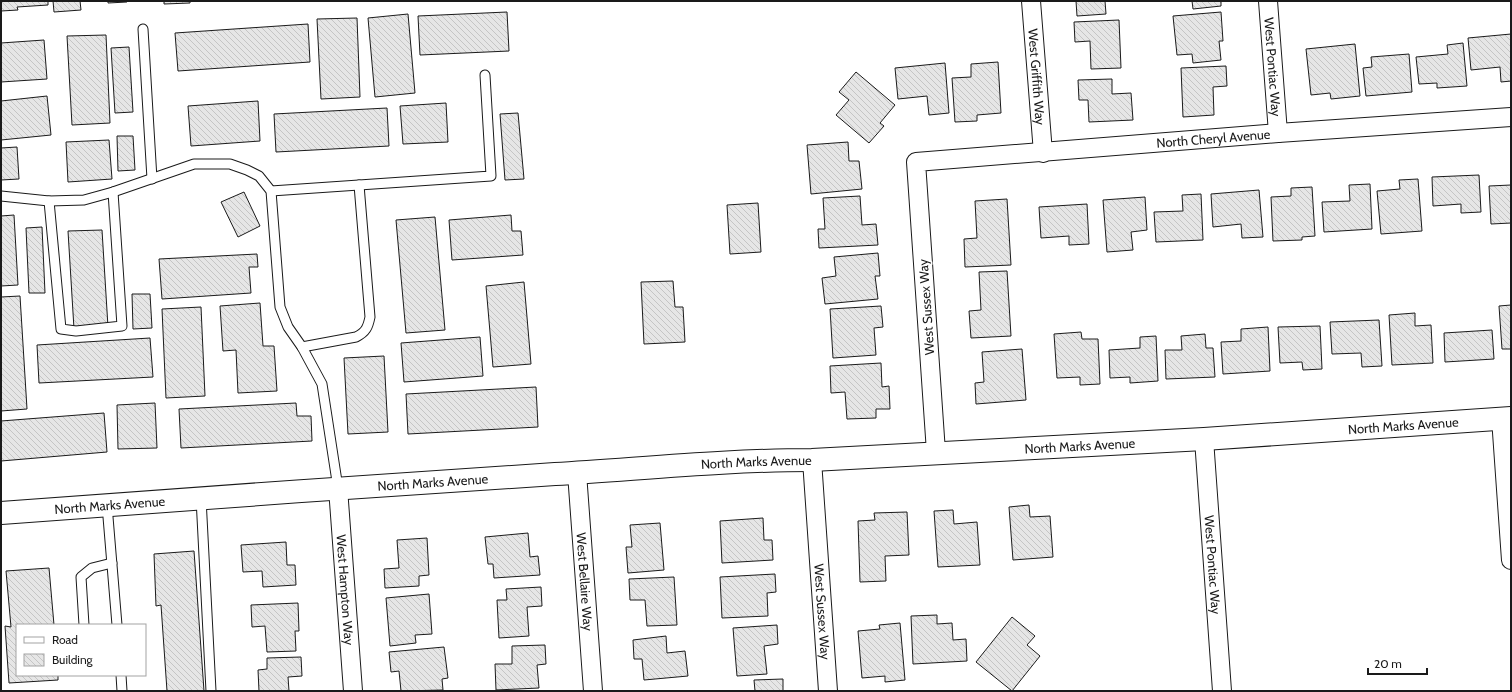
<svg xmlns="http://www.w3.org/2000/svg" width="1512" height="692" font-family="Cabin,sans-serif">
<style>
.building{fill:url(#building-back-hatch);stroke:#1a1a1a}
.lines{fill:none;stroke-linecap:round;stroke-linejoin:round}
.lane-casing{stroke:#1a1a1a;stroke-width:11}
.street-casing{stroke:#1a1a1a;stroke-width:20}
.secondary-casing{stroke:#1a1a1a;stroke-width:24}
.lane{stroke:#fff;stroke-width:9}
.street{stroke:#fff;stroke-width:18}
.secondary{stroke:#fff;stroke-width:22}
.labels{text-anchor:middle;stroke-width:3;stroke-linejoin:round;paint-order:stroke}
.street-label{font-size:13px;fill:#1a1a1a;stroke:#fff}
</style>
<defs>
<pattern id="building-back-hatch" width="6" height="6" patternUnits="userSpaceOnUse"><rect width="6" height="6" fill="#e6e6e6"/><path d="M-1 5l2 2M0 0l6 6M5-1l2 2" fill="none" stroke="#c5c5c5"/></pattern>
</defs>
<rect width="100%" height="100%" fill="#fff"/>
<!-- building -->
<g class="building">
<polygon points="1,1 48,1 48,5 17,7 18,10 1,11"/>
<polygon points="53,1 80,1 81,10 54,12"/>
<polygon points="108,1 127,1 127,2 108,3"/>
<polygon points="164,1 190,1 190,3 164,4"/>
<polygon points="1076,1 1105,1 1106,14 1077,16"/>
<polygon points="1192,1 1221,1 1221,6 1193,9"/>
<polygon points="507,12 509,51 420,55 418,16"/>
<polygon points="1221,12 1223,41 1219,41 1221,60 1193,63 1192,54 1177,55 1173,16"/>
<polygon points="408,14 415,93 375,97 368,18"/>
<polygon points="357,18 360,97 321,99 317,19"/>
<polygon points="1119,20 1121,68 1091,69 1090,41 1075,42 1074,22"/>
<polygon points="308,24 310,62 178,71 175,33"/>
<polygon points="1511,34 1511,81 1501,82 1500,67 1471,70 1468,38"/>
<polygon points="106,35 110,123 72,125 67,36"/>
<polygon points="44,40 47,79 1,82 1,43"/>
<polygon points="1463,43 1467,86 1437,88 1437,83 1419,84 1416,57 1448,54 1447,45"/>
<polygon points="1355,44 1360,96 1331,99 1330,93 1311,95 1306,49"/>
<polygon points="129,47 133,112 115,113 111,48"/>
<polygon points="1409,54 1412,92 1366,96 1363,68 1372,67 1371,57"/>
<polygon points="998,62 1001,113 977,115 977,121 955,122 952,78 971,77 971,64"/>
<polygon points="945,63 949,113 929,115 927,96 898,99 895,68"/>
<polygon points="1226,66 1227,86 1213,87 1214,115 1183,117 1181,68"/>
<polygon points="856,72 895,105 880,123 884,126 869,143 836,115 849,100 839,92"/>
<polygon points="1112,79 1112,94 1131,93 1133,120 1089,122 1088,100 1079,100 1078,80"/>
<polygon points="47,96 51,135 1,140 1,101"/>
<polygon points="258,101 260,141 191,146 188,106"/>
<polygon points="446,103 448,142 403,144 400,106"/>
<polygon points="387,108 389,146 276,152 274,114"/>
<polygon points="518,113 524,179 505,180 500,114"/>
<polygon points="117,136 133,136 135,170 118,171"/>
<polygon points="109,140 112,179 68,182 66,142"/>
<polygon points="848,142 849,161 859,161 862,189 811,194 807,145"/>
<polygon points="17,147 19,179 1,180 1,148"/>
<polygon points="1479,175 1481,212 1461,213 1461,204 1433,206 1432,177"/>
<polygon points="1418,179 1422,231 1381,234 1377,191 1400,189 1399,180"/>
<polygon points="1370,184 1372,229 1324,232 1322,202 1350,201 1349,185"/>
<polygon points="1511,185 1511,223 1491,224 1489,186"/>
<polygon points="1312,187 1315,236 1302,237 1302,240 1273,241 1271,197 1291,196 1291,188"/>
<polygon points="1259,190 1263,237 1242,238 1241,224 1213,227 1211,194"/>
<polygon points="244,192 260,226 238,237 221,202"/>
<polygon points="1201,194 1203,240 1156,242 1154,212 1183,211 1182,195"/>
<polygon points="860,196 862,225 876,224 878,245 819,248 818,229 825,229 823,198"/>
<polygon points="1145,197 1147,230 1131,232 1133,250 1107,252 1103,200"/>
<polygon points="1007,199 1011,265 965,267 964,239 977,238 975,201"/>
<polygon points="758,203 761,252 730,254 727,205"/>
<polygon points="1087,204 1089,244 1069,245 1069,236 1041,238 1039,207"/>
<polygon points="14,215 18,285 1,286 1,216"/>
<polygon points="511,215 512,231 521,231 523,255 452,260 449,220"/>
<polygon points="435,217 445,330 406,333 396,220"/>
<polygon points="42,227 45,293 29,293 26,228"/>
<polygon points="102,230 108,327 74,329 68,231"/>
<polygon points="878,253 880,276 875,276 878,299 825,304 822,278 836,276 834,257"/>
<polygon points="257,254 258,267 249,267 251,293 162,299 159,259"/>
<polygon points="1007,271 1011,336 971,338 969,311 981,310 979,272"/>
<polygon points="673,281 675,307 683,307 685,342 644,344 641,282"/>
<polygon points="524,282 531,364 493,367 486,286"/>
<polygon points="132,294 150,294 152,328 133,329"/>
<polygon points="20,296 27,409 1,411 1,297"/>
<polygon points="260,303 263,346 274,346 277,391 238,393 236,350 223,351 220,306"/>
<polygon points="1511,305 1511,349 1502,349 1499,306"/>
<polygon points="881,306 883,327 874,328 876,355 833,358 830,309"/>
<polygon points="201,307 205,396 166,398 162,309"/>
<polygon points="1415,313 1415,326 1431,325 1433,363 1392,365 1389,315"/>
<polygon points="1379,320 1382,366 1362,367 1361,353 1332,354 1330,322"/>
<polygon points="1320,326 1322,369 1303,370 1302,362 1280,363 1278,327"/>
<polygon points="1268,327 1270,371 1223,374 1221,342 1241,341 1241,329"/>
<polygon points="1492,330 1494,359 1445,362 1444,333"/>
<polygon points="1081,332 1082,339 1098,339 1100,384 1080,385 1080,377 1057,378 1054,334"/>
<polygon points="1205,334 1206,348 1213,348 1215,377 1166,379 1165,350 1182,350 1181,336"/>
<polygon points="1156,336 1158,381 1130,383 1130,377 1110,378 1109,350 1140,348 1140,337"/>
<polygon points="480,337 483,376 404,382 401,343"/>
<polygon points="150,338 153,377 39,383 37,345"/>
<polygon points="1022,349 1026,400 976,404 975,383 984,382 982,352"/>
<polygon points="384,356 388,432 348,434 344,358"/>
<polygon points="881,363 882,387 889,386 890,409 876,409 876,418 847,419 845,392 831,393 830,366"/>
<polygon points="536,387 538,427 408,434 406,394"/>
<polygon points="155,403 157,448 118,449 117,405"/>
<polygon points="296,403 297,416 311,416 312,441 181,448 179,409"/>
<polygon points="104,413 107,452 1,461 1,421"/>
<polygon points="1029,505 1030,517 1050,516 1053,557 1013,560 1009,507"/>
<polygon points="953,510 954,524 977,522 980,565 938,567 934,511"/>
<polygon points="907,512 909,555 885,556 886,581 860,582 858,521 875,520 874,513"/>
<polygon points="763,518 764,540 772,540 773,560 722,563 720,521"/>
<polygon points="660,523 664,570 628,573 626,547 632,547 630,525"/>
<polygon points="528,533 530,557 538,556 540,575 494,578 493,564 488,564 485,537"/>
<polygon points="427,538 429,575 419,576 419,586 385,588 384,569 399,568 397,540"/>
<polygon points="286,542 287,565 295,565 296,585 263,587 262,571 243,572 241,545"/>
<polygon points="194,551 204,691 167,691 161,605 156,606 154,554"/>
<polygon points="49,568 54,625 17,625 17,675 58,675 58,680 9,683 5,626 11,627 6,571"/>
<polygon points="775,574 776,592 767,593 768,616 722,618 720,577"/>
<polygon points="674,577 677,625 647,626 645,600 630,600 629,579"/>
<polygon points="541,587 542,606 527,607 529,636 499,638 497,600 507,600 506,589"/>
<polygon points="429,594 432,634 415,635 416,643 390,646 386,598"/>
<polygon points="298,603 299,631 295,631 296,651 267,652 265,626 252,627 251,605"/>
<polygon points="937,615 937,624 952,623 953,640 966,639 967,661 913,664 911,616"/>
<polygon points="1012,617 1035,636 1027,645 1040,656 1012,691 976,662"/>
<polygon points="900,623 905,680 885,682 885,676 862,678 858,631 880,629 879,625"/>
<polygon points="777,625 778,644 764,646 767,674 737,676 733,628"/>
<polygon points="666,636 667,653 685,651 688,676 644,680 642,659 634,659 633,640"/>
<polygon points="545,645 546,664 537,665 539,688 496,690 495,664 512,664 512,646"/>
<polygon points="444,647 448,678 442,679 443,690 401,691 399,671 391,672 389,652"/>
<polygon points="301,657 302,676 288,677 289,691 259,691 258,670 267,669 267,658"/>
<polygon points="783,679 783,691 755,691 754,680"/>
</g>
<g class="lines">
<defs>
<g id="lane">
<polyline points="143,29 152,179"/>
<polyline points="271,191 491,176 485,75"/>
<polyline points="1,196 49,201 84,200 113,192 194,164 230,164 247,170 259,176 271,191 280,307 288,327 302,347 322,384 338,488"/>
<polyline points="49,201 61,329 76,331 122,326 113,192"/>
<path d="M302,347L356,337C366,332 368,327 370,317L359,185"/>
<polyline points="201,498 211,691"/>
<polyline points="107,505 117,625"/>
<polyline points="84,625 81,577 92,568 112,563"/>
<polyline points="121,675 122,691"/>
</g>
<g id="street">
<path id="s1" d="M1031,1L1043,153"/>
<path id="s2" d="M1268,1L1278,133"/>
<polyline points="1501,418 1511,560"/>
<path id="s3" d="M1204,439L1222,691"/>
<path id="s4" d="M936,452L916,162L1278,133L1511,117"/>
<path id="s5" d="M812,460L828,691"/>
<path id="s6" d="M577,473L593,691"/>
<path id="s7" d="M338,488L353,691"/>
</g>
<g id="secondary">
<path id="s8" d="M1,513C186,499 370,486 555,474C640,469 726,460 812,460L1204,439L1511,418"/>
</g>
</defs>
<!-- lane casing -->
<use href="#lane" class="lane-casing"/>
<!-- street casing -->
<use href="#street" class="street-casing"/>
<!-- secondary casing -->
<use href="#secondary" class="secondary-casing"/>
<!-- lane -->
<use href="#lane" class="lane"/>
<!-- street -->
<use href="#street" class="street"/>
<!-- secondary -->
<use href="#secondary" class="secondary"/>
</g>
<g class="labels">
<!-- street labels -->
<g class="street-label">
<text dy="5" stroke="none"><textPath href="#s2" startOffset="66">West Pontiac Way</textPath></text>
<text dy="5" stroke="none"><textPath href="#s1" startOffset="76">West Griffith Way</textPath></text>
<text dy="5" stroke="none"><textPath href="#s4" startOffset="589">North Cheryl Avenue</textPath></text>
<text transform="translate(926 307) rotate(-94)" y="5">West Sussex Way</text>
<text dy="5" stroke="none"><textPath href="#s8" startOffset="1405">North Marks Avenue</textPath></text>
<text dy="5" stroke="none"><textPath href="#s8" startOffset="1081">North Marks Avenue</textPath></text>
<text dy="5" stroke="none"><textPath href="#s8" startOffset="757">North Marks Avenue</textPath></text>
<text dy="5" stroke="none"><textPath href="#s8" startOffset="433">North Marks Avenue</textPath></text>
<text dy="5" stroke="none"><textPath href="#s8" startOffset="109">North Marks Avenue</textPath></text>
<text dy="5" stroke="none"><textPath href="#s3" startOffset="126">West Pontiac Way</textPath></text>
<text dy="5" stroke="none"><textPath href="#s6" startOffset="109">West Bellaire Way</textPath></text>
<text dy="5" stroke="none"><textPath href="#s7" startOffset="102">West Hampton Way</textPath></text>
<text dy="5" stroke="none"><textPath href="#s5" startOffset="152">West Sussex Way</textPath></text>
</g>
</g>
<!-- border -->
<rect width="1512" height="692" fill="none" stroke="#1a1a1a" stroke-width="4"/>
<!-- legend -->
<rect x="16" y="624" width="130" height="52" fill="#ffffff" stroke="#a3a3a3"/>
<rect x="24" y="637" width="20" height="6" fill="#ffffff" stroke="#a3a3a3"/>
<text x="52" y="644" font-size="12" fill="#1a1a1a">Road</text>
<rect x="24" y="654" width="20" height="12" fill="url(#building-back-hatch)" stroke="#a3a3a3"/>
<text x="52" y="664" font-size="12" fill="#1a1a1a">Building</text>
<!-- scale -->
<path d="M1368 668v6h59v-6" fill="none" stroke="#1a1a1a" stroke-width="2"/>
<text x="1374" y="668" font-size="12" fill="#1a1a1a" stroke="#ffffff" stroke-width="3" paint-order="stroke">20 m</text>
</svg>
